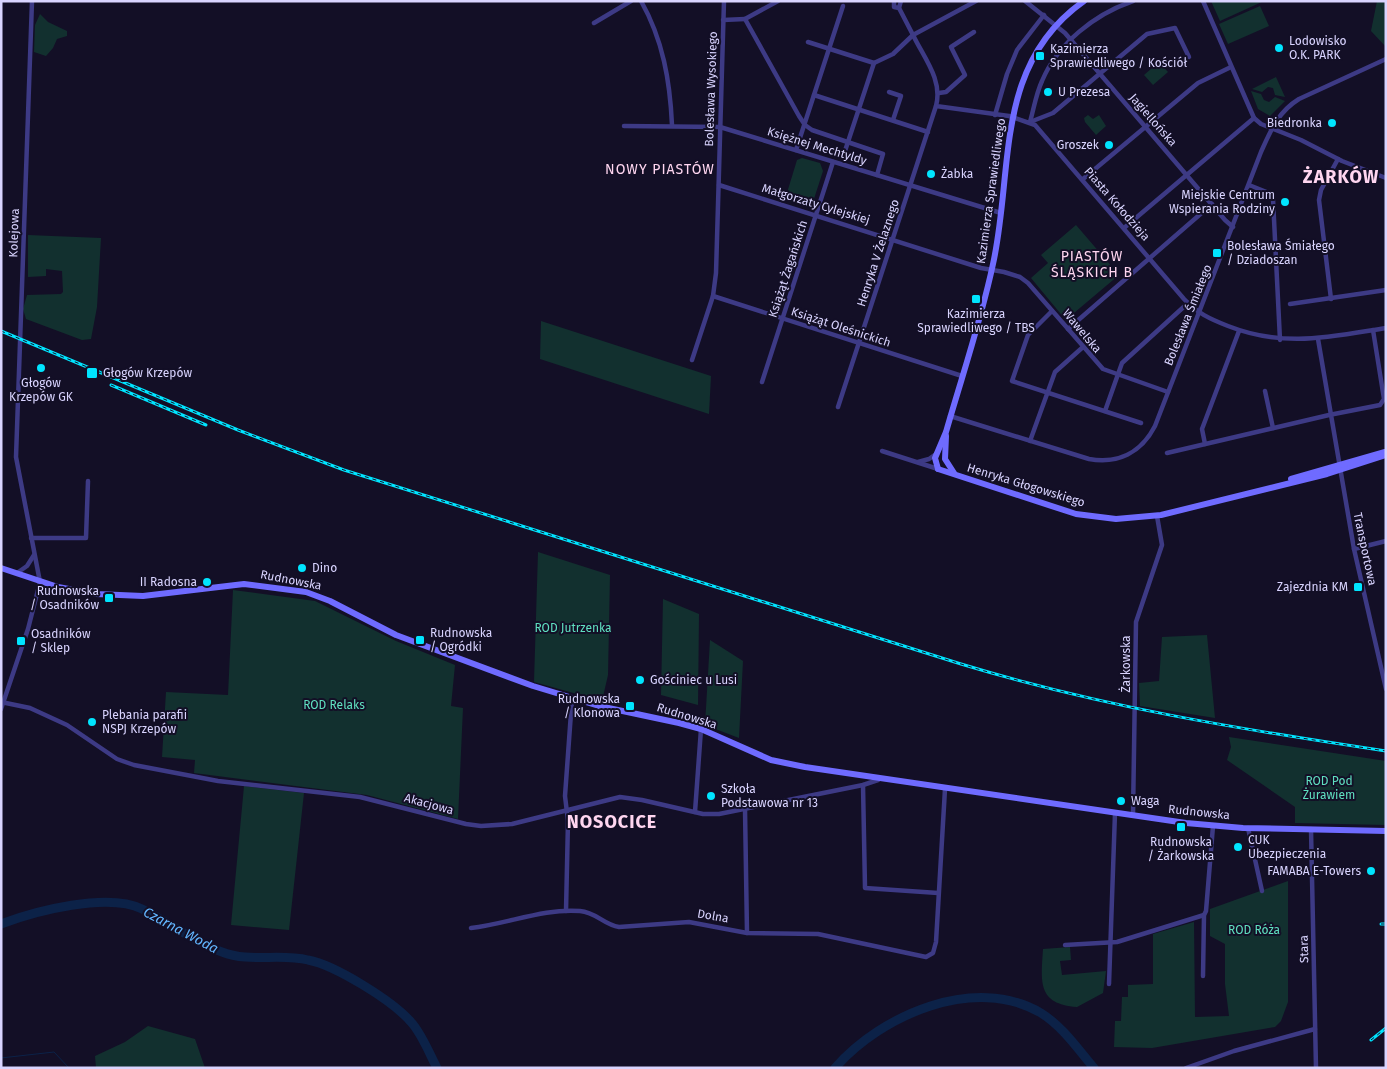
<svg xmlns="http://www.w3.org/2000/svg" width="1387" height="1069" font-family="'Fira Sans',sans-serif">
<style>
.green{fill:#12302f}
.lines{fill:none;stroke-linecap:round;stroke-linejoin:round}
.stream{stroke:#0c2248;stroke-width:1}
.river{stroke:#0c2248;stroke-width:9}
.street{stroke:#3d3a85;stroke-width:4.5}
.secondary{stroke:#6f6bff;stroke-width:6}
.rail-casing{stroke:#00e5ff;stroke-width:3}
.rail{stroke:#130f26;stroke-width:1;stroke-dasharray:4;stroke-linecap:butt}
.poi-dot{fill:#00e5ff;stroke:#130f26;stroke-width:2}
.labels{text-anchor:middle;stroke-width:4;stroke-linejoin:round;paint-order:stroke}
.poi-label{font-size:12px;fill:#d9d4ff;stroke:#130f26;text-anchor:start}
.street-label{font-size:12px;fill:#d9d4ff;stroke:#130f26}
.park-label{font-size:12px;fill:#5fe0c0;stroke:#130f26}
.neighbourhood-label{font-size:14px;letter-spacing:1px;fill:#ffd6f0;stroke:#130f26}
.water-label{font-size:14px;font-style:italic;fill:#62b6ff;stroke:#130f26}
.district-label{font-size:18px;font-weight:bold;letter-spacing:1px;fill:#ffd6f0;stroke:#130f26}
</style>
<rect width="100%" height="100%" fill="#130f26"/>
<!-- green -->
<g class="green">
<polygon points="1211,1 1264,1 1220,21"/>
<polygon points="1377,1 1386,1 1386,47 1371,31"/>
<polygon points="1260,6 1269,26 1228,44 1219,24"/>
<polygon points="40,14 48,22 67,31 67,36 57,39 53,48 46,56 34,52 35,25"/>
<polygon points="1159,62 1168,72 1153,85 1144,75"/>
<polygon points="1276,77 1285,97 1275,95 1273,88 1268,87 1262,92 1252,89"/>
<polygon points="1251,91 1261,94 1264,100 1269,102 1275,97 1285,101 1270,116 1258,109"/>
<polygon points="1088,115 1093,119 1099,115 1106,126 1096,135 1085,122 1084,118"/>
<polygon points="802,158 820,163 823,171 812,205 808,207 788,201 786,196 797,160"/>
<polygon points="1076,225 1119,275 1068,318 1065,319 1031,278 1048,263 1041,255"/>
<polygon points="28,235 101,238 97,307 91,339 82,340 26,319 23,309 27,295 61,294 63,292 62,271 46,269 46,276 28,277"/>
<polygon points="541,321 711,376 709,414 540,359"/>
<polygon points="538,552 610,575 608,675 602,701 534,682"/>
<polygon points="233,590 315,601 396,641 455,665 451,706 463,708 458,819 367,795 194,773 195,760 162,757 166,692 228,695"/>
<polygon points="663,599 699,614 698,705 661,695"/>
<polygon points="1207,635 1215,718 1140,706 1139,683 1159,681 1162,637"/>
<polygon points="710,640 743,661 739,738 705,725"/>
<polygon points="1229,737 1386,761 1386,825 1295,823 1295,807 1227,760 1231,747"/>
<polygon points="244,786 304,793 289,930 231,925"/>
<polygon points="1288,881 1288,1002 1281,1021 1275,1027 1152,1048 1114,1047 1115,1021 1121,1021 1122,997 1128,997 1128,985 1153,984 1153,934 1194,922 1195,1017 1229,1016 1225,984 1225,944 1210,936 1210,909"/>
<path d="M1070,947L1071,960L1060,961L1062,975L1106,971L1103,993L1077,1007C1037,1004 1041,982 1043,949Z"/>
<polygon points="148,1026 195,1039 205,1068 96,1068 95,1056 125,1042"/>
</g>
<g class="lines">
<!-- stream -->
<polyline class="stream" points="1,1058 54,1052 69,1068"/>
<!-- river -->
<g class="river">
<path d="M1,924C35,911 108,892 142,909C169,922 194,942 222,952C250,963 279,953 308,960C335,965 393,1001 411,1022C422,1034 429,1053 437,1068"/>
<path d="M835,1068C881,1015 975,974 1041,1013C1063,1027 1077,1048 1094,1068"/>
</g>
<!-- street -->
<g class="street">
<path d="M641,1C663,40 670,81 672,125"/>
<polyline points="778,1 745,19 799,116 805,125 812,130 883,154 877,175"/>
<polyline points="894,1 894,7 899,8"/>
<path d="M976,1L913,35C924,58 943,80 936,106L1009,116L1035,125L1184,299C1197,313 1210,319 1228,326C1284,348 1329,337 1386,328"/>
<polyline points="1025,1 1065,33 1225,220 1233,227"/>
<polyline points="1203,1 1254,118 1261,124 1301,140 1342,161 1386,178"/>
<polyline points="723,20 745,19"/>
<polyline points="594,23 631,1"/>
<polyline points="808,42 874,63 893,54 913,35 899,8 901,1"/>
<polyline points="889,92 901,96 893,120"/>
<polyline points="939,93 946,92 965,75 951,47 974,32"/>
<polyline points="814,95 928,132"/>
<polyline points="995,115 1007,74 1017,50 1044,15"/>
<polyline points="1030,122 1053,113 1147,34 1175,28 1189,57"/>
<path d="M1030,122C1034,108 1036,94 1042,81C1058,43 1095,14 1133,1"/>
<polyline points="624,126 720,127 1001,213"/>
<polyline points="796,150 843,6"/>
<polyline points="843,157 874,63"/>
<polyline points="1083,179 1198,83 1231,67"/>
<polyline points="719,185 981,268 1004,272 1020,277 1028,283 1103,369 1168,392"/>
<polyline points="1249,185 1269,193 1273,199 1280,340"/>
<polyline points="1124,228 1254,118"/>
<polyline points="713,296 962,376"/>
<polyline points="1331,299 1319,200 1321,190 1338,159"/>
<polyline points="1290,304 1386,290"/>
<polyline points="1052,311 1028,335 1012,381 1141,423"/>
<polyline points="1068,329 1212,204"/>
<polyline points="1318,339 1354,549 1386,689"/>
<polyline points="692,360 713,296 716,273 724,1"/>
<polyline points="762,382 833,162"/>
<polyline points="1265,391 1273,428"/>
<polyline points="838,407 936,106"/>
<polyline points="1105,411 1122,363 1188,303"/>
<path d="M950,416L1089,459C1118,464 1141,453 1155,426L1261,152C1271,130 1278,112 1299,99L1386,59"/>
<polyline points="1030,441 1055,372 1083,347"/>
<polyline points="1205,444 1202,429 1239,331"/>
<polyline points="882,451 938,469"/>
<polyline points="1167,453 1329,415 1380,405 1384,399 1373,330"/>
<polyline points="918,462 929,459 936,454"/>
<polyline points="31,538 86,538 88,481"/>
<polyline points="1354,549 1386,541"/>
<polyline points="17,573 27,566 34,555"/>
<polyline points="1,702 30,708 67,725 117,759 134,765 218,781 360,797 466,824 481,826 512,824 620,797 642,800 703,814 719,814 863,785 878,780"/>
<polyline points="1,709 28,629 40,582 16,457 32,1"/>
<polyline points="863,785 865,888 938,893"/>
<polyline points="745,809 747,933"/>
<polyline points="695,812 701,729"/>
<polyline points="1133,815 1136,622 1162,545 1157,516"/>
<polyline points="1248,828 1262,891"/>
<polyline points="1311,829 1316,1068"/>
<polyline points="566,911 568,821 565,796 572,699"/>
<path d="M471,928C508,924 543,908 580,911C596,912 604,925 619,927L689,922L747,933L818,934L926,957L933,953L936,942L945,789"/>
<polyline points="1065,945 1117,942 1204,915"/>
<polyline points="1203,976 1204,915 1206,911 1213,826"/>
<polyline points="1109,984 1115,813"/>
<polyline points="1186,1068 1234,1051 1315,1029"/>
</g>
<!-- secondary -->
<g class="secondary">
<polyline points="946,436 945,459 954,473"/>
<path d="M938,469L935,458L946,432C962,376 981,321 993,264C1014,170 993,65 1084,1"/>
<polyline points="938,469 1076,514 1116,519 1161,515 1327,474 1386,455"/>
<polyline points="1291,479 1385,452"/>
<polyline points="1,568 58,587 96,594 143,596 244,584 306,592 330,601 396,635 533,686 599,706 679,723 701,729 771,760 805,767 1186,823 1243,828 1386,831"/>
</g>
<defs>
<g id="rail">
<path d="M1,331L238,430L344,470L961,664C1103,707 1239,729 1386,751"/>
<polyline points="111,385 206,425"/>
<polyline points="1381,924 1386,924"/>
<polyline points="1371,1040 1386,1028"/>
</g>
</defs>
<!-- rail casing -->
<use href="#rail" class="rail-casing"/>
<!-- rail -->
<use href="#rail" class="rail"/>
</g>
<!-- markers -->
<g class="poi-dot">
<circle cx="1279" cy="48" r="5"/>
<rect x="1035" y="51" width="10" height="10" rx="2.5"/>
<circle cx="1048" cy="92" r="5"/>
<circle cx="1332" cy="123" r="5"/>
<circle cx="1109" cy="145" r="5"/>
<circle cx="931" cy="174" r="5"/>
<circle cx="1285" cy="202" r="5"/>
<rect x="1212" y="248" width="10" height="10" rx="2.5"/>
<rect x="971" y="294" width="10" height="10" rx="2.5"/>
<circle cx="41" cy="368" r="5"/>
<rect x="86" y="367" width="12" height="12" rx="2.5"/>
<circle cx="302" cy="568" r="5"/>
<circle cx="207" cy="582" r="5"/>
<rect x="1353" y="582" width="10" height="10" rx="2.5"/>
<rect x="104" y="593" width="10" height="10" rx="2.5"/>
<rect x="415" y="635" width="10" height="10" rx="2.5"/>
<rect x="16" y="636" width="10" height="10" rx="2.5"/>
<circle cx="640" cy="680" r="5"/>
<rect x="625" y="701" width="10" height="10" rx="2.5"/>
<circle cx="92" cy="722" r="5"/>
<circle cx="711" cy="796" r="5"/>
<circle cx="1121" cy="801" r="5"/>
<rect x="1176" y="822" width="10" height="10" rx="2.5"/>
<circle cx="1238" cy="847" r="5"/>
<circle cx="1371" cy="871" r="5"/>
</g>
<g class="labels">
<!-- poi labels -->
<g class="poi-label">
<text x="1289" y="45">Lodowisko<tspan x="1289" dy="14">O.K. PARK</tspan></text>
<text x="1050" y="53">Kazimierza<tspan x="1050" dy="14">Sprawiedliwego / Kościół</tspan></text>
<text x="1058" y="96">U Prezesa</text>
<text x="1322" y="127" text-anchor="end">Biedronka</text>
<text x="1099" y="149" text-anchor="end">Groszek</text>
<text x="941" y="178">Żabka</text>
<text x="1275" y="199" text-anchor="end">Miejskie Centrum<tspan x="1275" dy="14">Wspierania Rodziny</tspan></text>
<text x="1227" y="250">Bolesława Śmiałego<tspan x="1227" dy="14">/ Dziadoszan</tspan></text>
<text x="976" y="318" text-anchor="middle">Kazimierza<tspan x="976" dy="14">Sprawiedliwego / TBS</tspan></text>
<text x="103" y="377">Głogów Krzepów</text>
<text x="41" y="387" text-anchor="middle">Głogów<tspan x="41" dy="14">Krzepów GK</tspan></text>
<text x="312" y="572">Dino</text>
<text x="197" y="586" text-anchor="end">II Radosna</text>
<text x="1348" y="591" text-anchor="end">Zajezdnia KM</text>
<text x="99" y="595" text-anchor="end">Rudnowska<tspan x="99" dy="14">/ Osadników</tspan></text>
<text x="430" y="637">Rudnowska<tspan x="430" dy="14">/ Ogródki</tspan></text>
<text x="31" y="638">Osadników<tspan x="31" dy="14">/ Sklep</tspan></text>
<text x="650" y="684">Gościniec u Lusi</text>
<text x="620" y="703" text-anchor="end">Rudnowska<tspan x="620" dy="14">/ Klonowa</tspan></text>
<text x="102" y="719">Plebania parafii<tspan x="102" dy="14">NSPJ Krzepów</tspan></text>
<text x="721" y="793">Szkoła<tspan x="721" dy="14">Podstawowa nr 13</tspan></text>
<text x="1131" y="805">Waga</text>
<text x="1248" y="844">CUK<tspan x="1248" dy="14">Ubezpieczenia</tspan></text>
<text x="1181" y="846" text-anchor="middle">Rudnowska<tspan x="1181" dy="14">/ Żarkowska</tspan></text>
<text x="1361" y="875" text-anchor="end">FAMABA E-Towers</text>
</g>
<!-- street labels -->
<g class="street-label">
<text transform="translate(711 89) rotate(-88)" y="4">Bolesława Wysokiego</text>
<text transform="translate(1153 120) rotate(49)" y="4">Jagiellońska</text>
<text transform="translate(817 146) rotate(17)" y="4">Księżnej Mechtyldy</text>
<text transform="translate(991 191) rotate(-82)" y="4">Kazimierza Sprawiedliwego</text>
<text transform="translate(816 204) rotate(17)" y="4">Małgorzaty Cylejskiej</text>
<text transform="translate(1117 204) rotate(49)" y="4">Piasta Kołodzieja</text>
<text transform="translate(14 233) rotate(-88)" y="4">Kolejowa</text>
<text transform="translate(878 253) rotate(-72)" y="4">Henryka V Żelaznego</text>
<text transform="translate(788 269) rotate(-72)" y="4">Książąt Żagańskich</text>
<text transform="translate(1188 315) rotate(-68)" y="4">Bolesława Śmiałego</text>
<text transform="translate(841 327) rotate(18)" y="4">Książąt Oleśnickich</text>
<text transform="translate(1082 331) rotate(50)" y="4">Wawelska</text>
<text transform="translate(1026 485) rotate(17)" y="4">Henryka Głogowskiego</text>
<text transform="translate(1365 549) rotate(78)" y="4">Transportowa</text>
<text transform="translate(291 580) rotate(11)" y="4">Rudnowska</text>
<text transform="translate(1126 664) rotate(-90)" y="4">Żarkowska</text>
<text transform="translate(687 716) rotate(17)" y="4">Rudnowska</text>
<text transform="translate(429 804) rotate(15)" y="4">Akacjowa</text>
<text transform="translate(1199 812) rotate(6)" y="4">Rudnowska</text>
<text transform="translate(713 916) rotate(10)" y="4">Dolna</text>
<text transform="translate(1304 949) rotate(-91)" y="4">Stara</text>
</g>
<!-- park labels -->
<g class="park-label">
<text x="573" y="632">ROD Jutrzenka</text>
<text x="334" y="709">ROD Relaks</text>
<text x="1329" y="785">ROD Pod<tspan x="1329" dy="14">Żurawiem</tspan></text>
<text x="1254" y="934">ROD Róża</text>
</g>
<!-- neighbourhood labels -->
<g class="neighbourhood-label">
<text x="660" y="174">NOWY PIASTÓW</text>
<text x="1092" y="261">PIASTÓW<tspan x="1092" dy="16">ŚLĄSKICH B</tspan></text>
</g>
<!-- water labels -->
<g class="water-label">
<text transform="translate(181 930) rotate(28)" y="5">Czarna Woda</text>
</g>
<!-- district labels -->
<g class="district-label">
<text x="1341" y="183">ŻARKÓW</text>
<text x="612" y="828">NOSOCICE</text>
</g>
</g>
<!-- border -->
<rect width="1387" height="1069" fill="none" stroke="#d9d4ff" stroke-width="5"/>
</svg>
